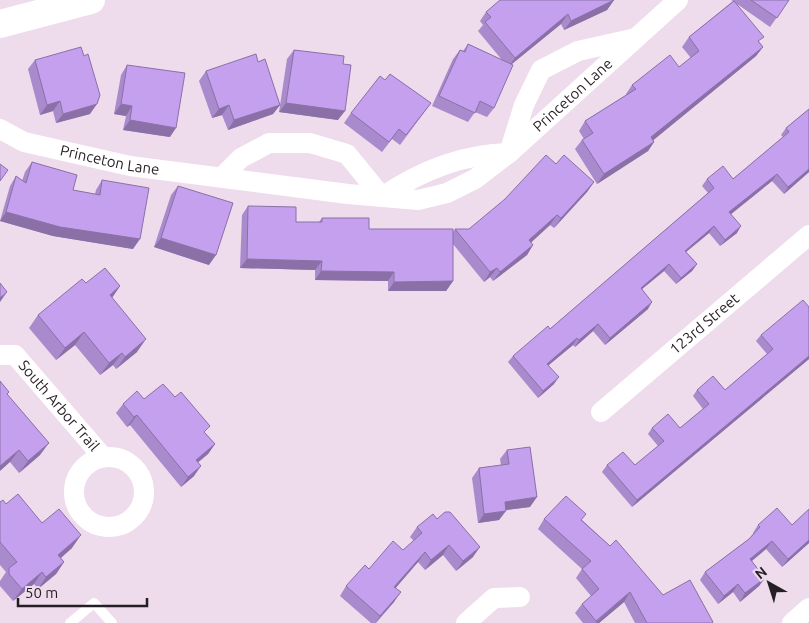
<svg xmlns="http://www.w3.org/2000/svg" width="809" height="623" font-family="Ubuntu,sans-serif">
<style>
.lines{fill:none;stroke-linecap:round;stroke-linejoin:round}
.service{stroke:#fff;stroke-width:10}
.minor{stroke:#fff;stroke-width:20}
.primary{stroke:#fff;stroke-width:28}
.wall{fill:#a98acd}
.shaded-wall{fill:#8a70a7}
.building{fill:#c5a0ee;stroke:#8a70a7}
.labels{text-anchor:middle;stroke-width:4.5;stroke-linejoin:round;paint-order:stroke}
.street-label{font-size:15px;fill:#251e24;stroke:#eedbec}
</style>
<rect width="100%" height="100%" fill="#eedbec"/>
<g class="lines">
<!-- service -->
<polyline class="service" points="70,623 94,603 112,623"/>
<!-- minor -->
<g class="minor">
<path id="s1" d="M0,129L24,142L130,166L348,194L418,200L447,193L475,179L509,153L678,0"/>
<path d="M222,177L241,158L269,143H310L347,154L382,197C420,171 463,154 509,153L524,105L541,70L578,51L636,38"/>
<path id="s2" d="M0,355H15L103,457"/>
<path id="s3" d="M601,412L809,235"/>
<circle cx="109" cy="492" r="35"/>
<polyline points="466,623 494,598 520,597"/>
<polyline points="792,623 809,608"/>
</g>
<!-- primary -->
<polyline class="primary" points="0,24 91,0"/>
</g>
<!-- wall -->
<g class="wall">
<polygon points="614,0 607,10 564,30 561,24 512,64 494,108 487,117 475,112 468,122 432,106 453,59 460,50 463,51 468,44 502,60 478,31 483,25 480,21 486,12"/>
<polygon points="731,0 789,0 770,27 737,4 760,43 763,47 756,56 653,140 654,142 648,151 597,184 575,149 582,140 584,139 579,131 585,121 626,95 626,94 632,85 679,67 691,58 682,47 689,37 733,1"/>
<polygon points="294,50 343,64 338,120 279,112 287,59"/>
<polygon points="35,60 90,114 56,123 53,111 40,115 28,69"/>
<polygon points="258,62 280,105 273,114 228,130 222,115 212,118 199,81 206,71"/>
<polygon points="127,65 170,137 123,130 126,116 114,114 121,75"/>
<polygon points="385,80 431,103 400,145 392,139 382,152 344,123 351,113"/>
<polygon points="809,109 809,172 784,194 772,181 731,214 737,233 720,246 709,233 686,252 697,264 692,271 676,284 664,271 642,289 648,309 605,345 593,331 575,347 573,345 548,365 554,384 538,398 508,362 513,356 550,329 708,193 702,186 707,179 733,179 783,137 781,135 786,128"/>
<polygon points="32,162 73,190 95,194 96,190 102,180 133,249 53,236 0,221 10,186 16,176 22,181 25,172"/>
<polygon points="556,164 594,182 587,192 554,228 550,225 531,242 533,245 527,255 493,281 490,277 484,282 453,244 453,281 446,291 388,291 388,281 315,280 315,270 240,268 242,215 248,206 296,222 319,222 322,218 369,229 453,232 455,229 469,229"/>
<polygon points="178,186 209,265 154,247 171,195"/>
<polygon points="86,283 120,286 112,298 137,352 116,369 113,365 100,375 75,345 56,360 29,328 38,315"/>
<polygon points="809,307 809,359 632,507 602,472 607,465 635,465 658,446 648,434 652,428 680,428 703,409 693,396 697,390 725,390 767,354 756,341 761,335"/>
<polygon points="7,394 40,455 19,473 10,462"/>
<polygon points="144,399 205,433 215,444 208,454 198,462 194,476 181,487 130,425 127,427 116,413 123,404"/>
<polygon points="507,450 530,507 506,510 499,520 478,523 472,478 479,468 501,465 500,459"/>
<polygon points="0,502 6,504 42,523 72,548 61,558 64,562 56,574 38,589 34,584 13,601 0,586 0,581 6,572 0,565"/>
<polygon points="809,509 809,543 782,567 766,549 752,561 765,578 759,586 740,602 733,592 718,604 700,580 705,572 749,539 753,534 753,533 758,525 792,525"/>
<polygon points="437,519 473,557 456,571 443,555 425,570 418,562 395,588 394,602 376,623 371,623 340,596 346,586 369,569 403,550 414,541 410,537 417,527"/>
<polygon points="544,519 582,520 663,595 713,623 635,623 624,602 599,623 583,623 575,613 582,604 591,596 576,578 582,569 538,529"/>
</g>
<!-- shaded-wall -->
<g class="shaded-wall">
<polygon points="614,0 607,10 564,30 571,21"/>
<polygon points="568,14 561,24 508,67 515,58"/>
<polygon points="763,47 756,56 645,147 651,137"/>
<polygon points="60,101 53,111 40,115 47,105"/>
<polygon points="286,103 345,111 338,120 279,112"/>
<polygon points="97,104 90,114 56,123 63,114"/>
<polygon points="121,104 132,106 126,116 114,114"/>
<polygon points="229,105 222,115 212,118 219,109"/>
<polygon points="280,105 273,114 228,130 234,120"/>
<polygon points="130,120 176,128 170,137 123,130"/>
<polygon points="654,142 648,151 597,184 604,174"/>
<polygon points="809,169 809,172 784,194 788,187"/>
<polygon points="777,174 772,181 725,219 729,212"/>
<polygon points="594,182 587,192 554,228 561,218"/>
<polygon points="6,212 140,239 133,249 53,236 0,221"/>
<polygon points="557,215 550,225 523,250 529,240"/>
<polygon points="714,226 709,233 680,257 685,251"/>
<polygon points="741,226 737,233 720,246 725,240"/>
<polygon points="161,238 216,255 209,265 154,247"/>
<polygon points="533,245 527,255 493,281 500,272"/>
<polygon points="247,259 322,261 315,270 240,268"/>
<polygon points="669,264 664,271 636,294 641,288"/>
<polygon points="697,264 692,271 676,284 681,278"/>
<polygon points="497,268 490,277 484,282 490,272"/>
<polygon points="321,271 394,272 388,281 315,280"/>
<polygon points="453,281 446,291 388,291 394,282"/>
<polygon points="120,286 111,299 110,295"/>
<polygon points="7,292 0,302 0,298"/>
<polygon points="652,302 648,309 605,345 610,338"/>
<polygon points="598,324 593,331 575,347 579,340"/>
<polygon points="84,332 75,345 56,360 65,348"/>
<polygon points="577,338 573,345 543,370 547,364"/>
<polygon points="146,339 137,352 116,369 125,357"/>
<polygon points="122,353 113,365 100,375 109,363"/>
<polygon points="809,356 809,359 632,507 637,500"/>
<polygon points="559,377 554,384 538,398 543,391"/>
<polygon points="137,415 130,425 127,427 134,417"/>
<polygon points="49,443 40,455 19,473 28,461"/>
<polygon points="215,444 208,454 189,470 196,460"/>
<polygon points="19,450 10,462 0,471 0,466"/>
<polygon points="201,466 194,476 181,487 188,477"/>
<polygon points="537,497 530,507 498,511 505,502"/>
<polygon points="506,511 499,520 478,523 484,514"/>
<polygon points="81,535 72,548 50,567 58,555"/>
<polygon points="809,540 809,543 782,567 788,559"/>
<polygon points="772,541 766,549 744,567 750,559"/>
<polygon points="449,545 443,555 425,570 431,560"/>
<polygon points="480,547 473,557 456,571 463,561"/>
<polygon points="425,552 418,562 388,597 394,587"/>
<polygon points="64,562 56,574 38,589 46,577"/>
<polygon points="42,572 34,584 13,601 22,589"/>
<polygon points="765,578 759,586 740,602 745,593"/>
<polygon points="738,584 733,592 718,604 724,596"/>
<polygon points="401,592 394,602 375,623 380,616"/>
<polygon points="630,592 624,602 599,623 595,623"/>
</g>
<!-- building -->
<g class="building">
<polygon points="500,0 614,0 571,21 568,14 515,58 485,22 491,17 486,12"/>
<polygon points="751,0 789,0 777,18"/>
<polygon points="734,1 764,37 758,41 763,47 651,137 654,142 604,174 582,140 593,133 585,121 636,89 632,85 670,55 679,67 699,51 689,37"/>
<polygon points="468,44 513,65 494,108 480,101 475,113 439,96 460,50 465,52"/>
<polygon points="81,47 84,56 88,54 100,95 97,104 63,114 60,101 47,105 35,60"/>
<polygon points="294,50 344,56 343,64 351,65 345,111 286,103"/>
<polygon points="256,54 258,62 265,59 280,105 234,120 229,105 219,109 206,71"/>
<polygon points="127,65 185,73 176,128 130,120 132,106 121,104"/>
<polygon points="390,74 431,103 406,135 399,129 389,142 351,113 380,76 385,80"/>
<polygon points="809,109 809,169 788,187 777,174 729,212 741,226 725,240 714,226 685,251 697,264 681,278 669,264 641,288 652,302 610,338 598,324 579,340 577,338 547,364 559,377 543,391 513,356 548,326 550,329 714,188 707,179 723,166 733,179 789,132 786,128"/>
<polygon points="546,155 556,164 564,155 594,182 561,218 557,215 529,240 533,245 500,272 497,268 490,272 455,229 469,229 505,199"/>
<polygon points="32,162 77,175 73,190 100,195 102,180 149,188 140,239 60,227 6,212 16,176 26,183"/>
<polygon points="0,164 8,170 0,181"/>
<polygon points="178,186 233,203 216,255 161,238"/>
<polygon points="248,206 296,207 296,222 322,222 322,218 369,218 369,229 453,229 453,281 394,282 394,272 321,271 322,261 247,259"/>
<polygon points="105,268 120,286 110,295 146,339 125,357 122,353 109,363 84,332 65,348 38,315 82,279 86,283"/>
<polygon points="0,283 7,292 0,298"/>
<polygon points="803,300 809,307 809,356 637,500 607,465 623,452 635,465 664,441 652,428 668,414 680,428 709,404 697,390 713,376 725,390 773,349 761,335"/>
<polygon points="0,381 9,392 7,394 49,443 28,461 19,450 0,466"/>
<polygon points="163,384 175,397 181,392 210,426 204,432 215,444 196,460 201,466 188,477 137,415 134,417 123,404 137,391 144,399"/>
<polygon points="530,447 537,497 505,502 506,511 484,514 479,468 509,464 507,450"/>
<polygon points="18,494 42,523 59,509 81,535 58,555 64,562 46,577 42,572 22,589 9,574 9,568 17,562 0,542 0,502 3,500 6,504"/>
<polygon points="566,496 586,514 581,520 610,546 616,540 663,595 690,580 713,622 712,623 647,623 630,592 596,621 582,604 599,589 582,569 591,561 544,519"/>
<polygon points="777,508 792,525 809,509 809,540 788,559 772,541 750,559 765,578 745,593 738,584 724,596 705,572 749,539 760,527 758,525"/>
<polygon points="445,512 450,512 480,547 463,561 449,545 431,560 425,552 394,587 401,592 380,616 346,586 365,565 369,569 393,541 403,550 422,533 417,527 433,514 437,519"/>
</g>
<g class="labels">
<!-- street labels -->
<g class="street-label">
<text dy="5" stroke="none"><textPath href="#s1" startOffset="616">Princeton Lane</textPath></text>
<text dy="5" stroke="none"><textPath href="#s1" startOffset="115">Princeton Lane</textPath></text>
<text dy="5" stroke="none"><textPath href="#s3" startOffset="136">123rd Street</textPath></text>
<text dy="5" stroke="none"><textPath href="#s2" startOffset="82">South Arbor Trail</textPath></text>
</g>
</g>
<!-- north arrow -->
<g transform="translate(769 583) rotate(321)" stroke="#eedbec" stroke-width="4" paint-order="stroke">
<path d="M0-4L9 19L0 12L-9 19Z" fill="#251e24"/>
<text y="-8" font-size="14" font-weight="bold" text-anchor="middle" fill="#251e24">N</text>
</g>
<!-- scale -->
<path d="M18 598v8h129v-8" fill="none" stroke="#251e24" stroke-width="2.5"/>
<text x="25" y="598" font-size="15" fill="#251e24" stroke="#eedbec" stroke-width="4" paint-order="stroke">50 m</text>
</svg>
